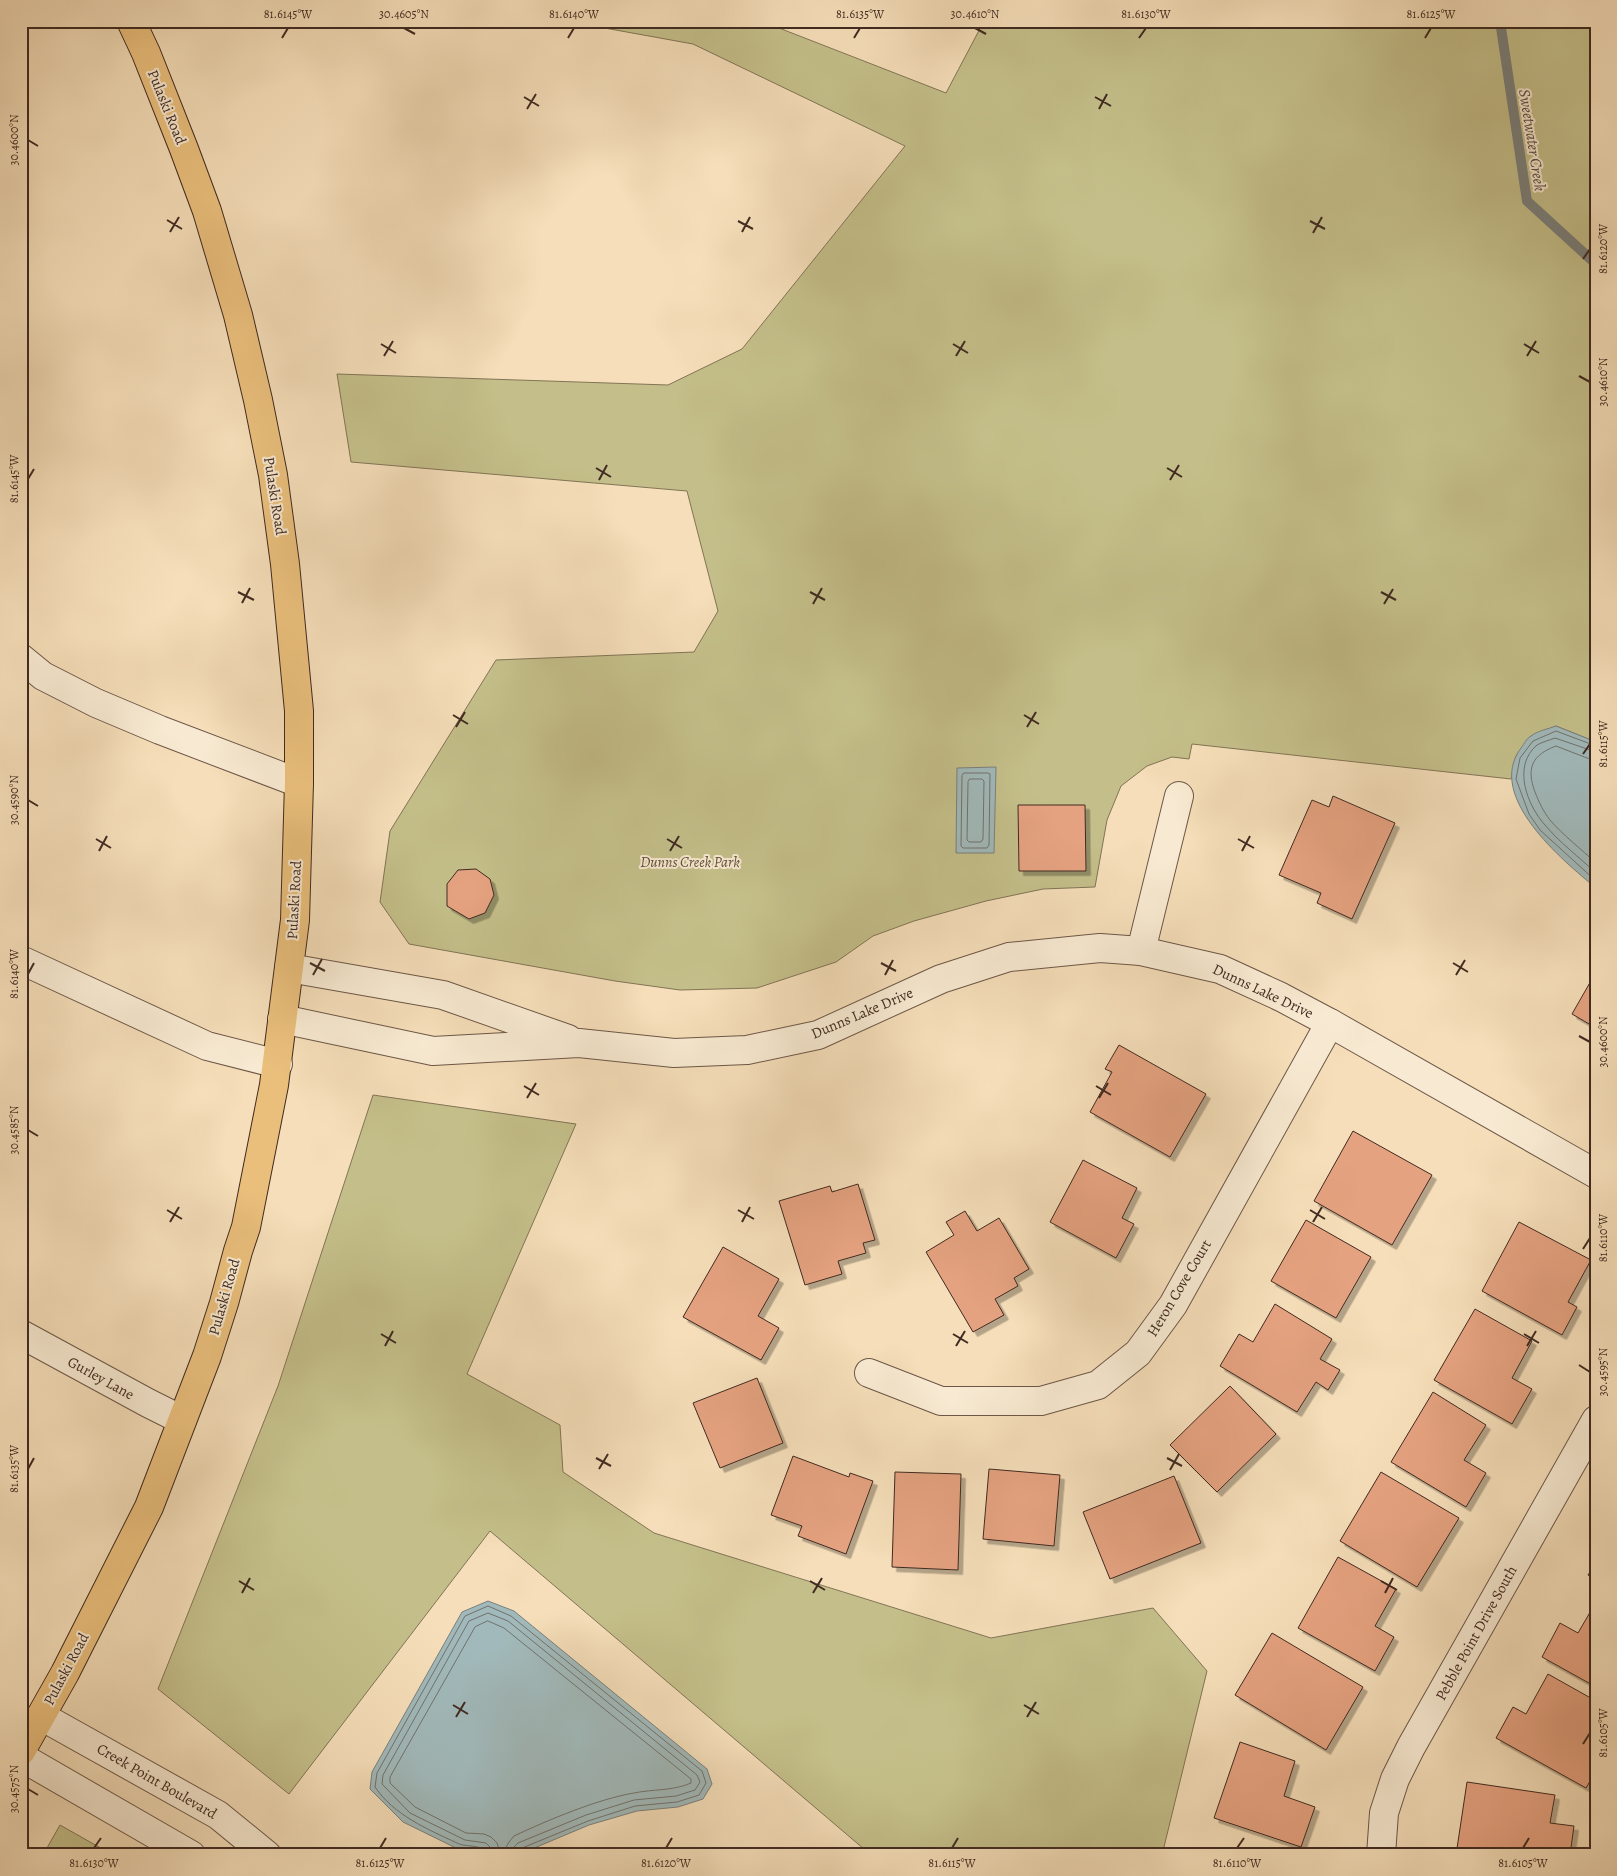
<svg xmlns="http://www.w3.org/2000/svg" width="1617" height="1876" font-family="Alegreya,serif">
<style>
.green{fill:#c4bf8a;stroke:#827456}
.water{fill:#a1b9ba;stroke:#7a807d}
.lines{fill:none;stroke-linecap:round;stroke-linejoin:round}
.shore{stroke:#70726e;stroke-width:1}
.stream{stroke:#7a807d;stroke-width:10}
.building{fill:#e5a280;stroke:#402a21;filter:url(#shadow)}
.minor-casing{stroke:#6d5747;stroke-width:30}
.major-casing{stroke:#402a21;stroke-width:30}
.minor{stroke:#f8ead2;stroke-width:28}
.major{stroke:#eabf7c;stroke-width:28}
.ticks{fill:none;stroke:#402a21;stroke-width:2}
.labels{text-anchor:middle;stroke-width:4;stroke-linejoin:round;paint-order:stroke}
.street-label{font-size:15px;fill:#402a21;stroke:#f8ead2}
.park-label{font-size:15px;font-style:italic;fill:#614f3b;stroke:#f8ead2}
.water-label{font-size:16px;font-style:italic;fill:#584e47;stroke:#f8ead2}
.neatline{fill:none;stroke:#402a21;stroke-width:2}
.ticks-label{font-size:12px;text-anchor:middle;fill:#402a21}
</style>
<defs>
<filter id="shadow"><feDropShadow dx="4.5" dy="4.5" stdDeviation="0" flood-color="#0004"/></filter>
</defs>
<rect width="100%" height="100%" fill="#f5deb9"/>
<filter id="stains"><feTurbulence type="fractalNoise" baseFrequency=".004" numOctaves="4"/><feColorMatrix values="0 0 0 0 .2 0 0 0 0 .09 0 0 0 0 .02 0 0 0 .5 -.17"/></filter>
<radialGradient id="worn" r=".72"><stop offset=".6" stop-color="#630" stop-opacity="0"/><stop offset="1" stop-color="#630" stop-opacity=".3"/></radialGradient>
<!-- green -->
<g class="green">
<polygon points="566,21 761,21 946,93 984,21 1596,21 1596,742 1556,726 1531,736 1516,756 1511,779 1192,744 1189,759 1172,757 1147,766 1121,786 1107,820 1095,887 1043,889 986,901 914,921 873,936 836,962 757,988 680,990 615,981 409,944 380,902 390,831 496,660 694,652 718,611 687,491 351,462 337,374 668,385 742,349 905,146 693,44"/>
<polygon points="373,1095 576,1124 467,1374 560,1425 563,1472 654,1533 991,1638 1153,1608 1207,1671 1162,1855 871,1855 490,1531 289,1794 158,1689 278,1386"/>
<polygon points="60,1825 113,1855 43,1855"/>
</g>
<!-- water -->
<g class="water">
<path d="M1556,726L1596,742V888C1562,860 1485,796 1521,748C1524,744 1527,738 1531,736C1537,731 1548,729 1556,726Z"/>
<polygon points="996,767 994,853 956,853 957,768"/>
<polygon points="488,1601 514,1611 707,1769 712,1784 703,1799 678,1807 637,1811 589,1825 520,1854 462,1851 403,1822 370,1789 372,1772 462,1612"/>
</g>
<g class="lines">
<!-- shore -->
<g class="shore">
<polyline points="1596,746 1556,731 1533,741 1520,758 1516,779 1529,814 1540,830 1596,881"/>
<path d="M1596,752L1555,738C1550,740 1542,742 1537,745C1512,766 1527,805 1545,825C1560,843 1579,857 1596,873"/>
<path d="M1596,760L1587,758L1556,746C1532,755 1526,768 1535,792C1539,802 1543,811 1550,820C1563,835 1581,849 1596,863"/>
<polygon points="964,773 988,773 990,774 989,845 987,848 963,848 961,846 962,776"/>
<polygon points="970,779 982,779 984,781 983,839 981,842 969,842 967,840 968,782"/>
<path d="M488,1621L504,1628L691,1779V1783C673,1791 653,1789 634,1793C598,1799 548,1820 514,1836L509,1842L503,1853L500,1852L497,1843L491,1837L484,1834L466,1833L415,1807L390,1783V1777L475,1627Z"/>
<path d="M486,1855C485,1843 466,1848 457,1843C427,1829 394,1815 375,1787L377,1773L465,1616L488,1606L511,1616L702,1771L706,1783L699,1795L677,1802L635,1806L588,1821L522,1848L519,1851V1855"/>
<polyline points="493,1855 491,1848 486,1843 465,1840 410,1813 382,1784 383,1775 469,1621 488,1613 508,1621 697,1775 700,1782 695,1790 676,1796 634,1800 586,1815 518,1843 513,1848 512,1855"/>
</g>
<!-- stream -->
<polyline class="stream" points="1500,21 1527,201 1596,264"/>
</g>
<!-- building -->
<g class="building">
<polygon points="1333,796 1395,823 1352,919 1317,903 1321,893 1279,875 1312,800 1329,807"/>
<polygon points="1018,805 1085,805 1086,871 1019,871"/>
<polygon points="476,869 490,879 494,895 485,913 469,919 447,906 447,884 458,870"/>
<polygon points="1596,972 1596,1028 1572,1014"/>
<polygon points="1119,1045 1206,1094 1170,1157 1090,1112 1112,1072 1105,1069"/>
<polygon points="1353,1131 1432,1175 1392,1245 1314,1201"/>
<polygon points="1083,1160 1137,1188 1122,1218 1134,1224 1116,1258 1050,1222"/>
<polygon points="858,1184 875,1240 863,1243 866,1253 838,1261 842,1274 805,1285 779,1201 830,1186 832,1192"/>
<polygon points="965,1211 977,1231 999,1218 1029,1269 1014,1278 1018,1286 995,1299 1004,1315 973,1332 926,1252 954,1235 946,1222"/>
<polygon points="1306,1220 1371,1257 1336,1318 1271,1281"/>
<polygon points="1519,1222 1591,1260 1568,1302 1577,1307 1562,1335 1482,1291"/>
<polygon points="723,1247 779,1279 758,1316 779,1328 761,1360 683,1317"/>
<polygon points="1275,1304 1332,1339 1320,1359 1340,1370 1328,1390 1316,1382 1297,1412 1220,1366 1239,1334 1253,1342"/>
<polygon points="1475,1309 1532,1341 1512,1378 1532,1389 1512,1424 1434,1380"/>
<polygon points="757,1378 783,1443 720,1468 693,1403"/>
<polygon points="1230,1386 1276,1434 1217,1492 1170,1445"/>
<polygon points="1433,1392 1486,1425 1464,1460 1486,1473 1466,1507 1391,1462"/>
<polygon points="793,1456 849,1477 850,1473 873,1481 846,1554 798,1536 802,1526 771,1515"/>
<polygon points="989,1469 1060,1475 1054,1546 983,1539"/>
<polygon points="895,1472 961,1474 958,1570 892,1567"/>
<polygon points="1381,1472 1459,1518 1417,1587 1340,1541"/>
<polygon points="1174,1476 1201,1543 1110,1579 1083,1512"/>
<polygon points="1338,1557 1396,1589 1375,1626 1394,1637 1375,1671 1298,1628"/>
<polygon points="1596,1562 1596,1580 1588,1575"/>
<polygon points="1596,1602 1596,1687 1542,1657 1560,1623 1578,1633"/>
<polygon points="1272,1633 1363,1687 1326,1750 1235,1695"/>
<polygon points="1548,1674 1596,1701 1596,1771 1586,1788 1496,1738 1513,1707 1526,1714"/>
<polygon points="1240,1742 1295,1761 1284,1796 1315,1807 1301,1847 1214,1818"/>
<polygon points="1467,1782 1555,1795 1550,1823 1574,1826 1570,1855 1456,1855"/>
</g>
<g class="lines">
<defs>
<g id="minor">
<polyline points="21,658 43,676 96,703 160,730 299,783"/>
<polyline points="1141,951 1179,796"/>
<polyline points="21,960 207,1046 278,1064"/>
<polyline points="289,968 443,995 568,1039"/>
<polyline points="282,1019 433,1051 579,1043 674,1053 747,1050 818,1035 941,979 1009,957 1100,948 1141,951 1220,969 1281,997 1330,1023 1596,1174"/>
<polyline points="21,1334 148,1403 182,1420"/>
<polyline points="869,1373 941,1401 1041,1401 1098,1385 1138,1353 1173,1305 1330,1023"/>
<polyline points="41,1716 218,1815 267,1855"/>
<polyline points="21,1757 191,1855"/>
<polyline points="1381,1855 1384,1813 1395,1779 1411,1747 1596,1420"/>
</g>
<polyline id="major" points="21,1751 65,1673 149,1507 207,1356 224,1303 238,1251 246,1227 274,1085 295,920 299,783 299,711 285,564 273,475 258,400 238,315 207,211 184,149 146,53 131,21"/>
</defs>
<!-- minor casing -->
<use href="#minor" class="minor-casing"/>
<!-- major casing -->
<use href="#major" class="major-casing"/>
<!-- minor -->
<use href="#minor" class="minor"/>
<!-- major -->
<use href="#major" class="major"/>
</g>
<!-- ticks -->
<path class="ticks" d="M404,28L415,34M975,28L986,34M282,38L288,28M568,38L574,28M854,38L860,28M1139,38L1146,28M1425,38L1431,28M524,97L539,106M1095,97L1111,106M527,109L536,94M1099,109L1107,94M28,140L38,146M167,220L182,229M738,221L753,229M1310,221L1325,229M170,232L179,217M742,232L750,217M1313,233L1322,217M1583,259L1590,249M381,344L396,353M953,344L968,353M1524,344L1539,353M384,356L393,341M956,356L965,341M1527,356L1536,341M1579,376L1590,382M596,468L611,477M1167,468L1182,477M28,479L34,469M599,480L607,465M1170,480L1179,465M238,592L254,600M810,592L825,600M1381,592L1396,600M242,603L250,588M813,604L822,588M1384,604L1393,589M453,715L468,724M1024,715L1039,724M456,727L465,712M1027,727L1036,712M1583,754L1590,744M28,800L38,806M96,839L111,848M667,839L682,848M1238,839L1254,848M99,851L107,836M670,851L679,836M1242,851L1250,836M310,963L325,971M881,963L896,971M1453,963L1468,972M28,974L34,963M313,975L322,959M885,975L893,960M1456,975L1465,960M1579,1036L1590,1042M524,1086L539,1095M1096,1086L1111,1095M527,1098L536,1083M1099,1098L1108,1083M28,1130L38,1136M167,1210L182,1219M738,1210L754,1219M1310,1210L1325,1219M170,1222L179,1207M742,1222L750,1207M1313,1222L1322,1207M1583,1249L1590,1238M381,1334L396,1343M953,1334L968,1343M1524,1334L1539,1343M385,1346L393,1331M956,1346L965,1331M1527,1346L1536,1331M1579,1365L1590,1372M596,1458L611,1466M1167,1458L1182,1466M28,1469L34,1458M599,1469L608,1454M1170,1470L1179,1454M239,1581L254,1590M810,1581L825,1590M1381,1581L1397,1590M242,1593L250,1578M813,1593L822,1578M1385,1593L1393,1578M453,1705L468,1714M1024,1705L1039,1714M456,1717L465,1702M1027,1717L1036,1702M1583,1744L1590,1733M28,1789L38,1795M94,1848L101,1838M380,1848L386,1838M666,1848L672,1838M952,1848L958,1838M1237,1848L1244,1838M1523,1848L1529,1838"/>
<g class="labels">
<!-- street labels -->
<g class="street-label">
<text transform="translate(167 107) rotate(68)" y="5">Pulaski Road</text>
<text transform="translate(275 496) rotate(81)" y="5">Pulaski Road</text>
<text transform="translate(294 900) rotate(-87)" y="5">Pulaski Road</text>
<text transform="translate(1263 991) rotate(25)" y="5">Dunns Lake Drive</text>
<text transform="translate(862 1013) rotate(-23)" y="5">Dunns Lake Drive</text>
<text transform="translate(1179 1288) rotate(-59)" y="5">Heron Cove Court</text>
<text transform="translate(224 1297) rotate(-74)" y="5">Pulaski Road</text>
<text transform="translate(101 1378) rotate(29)" y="5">Gurley Lane</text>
<text transform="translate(1476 1633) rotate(-61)" y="5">Pebble Point Drive South</text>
<text transform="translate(66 1669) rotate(-62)" y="5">Pulaski Road</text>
<text transform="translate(157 1781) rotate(30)" y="5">Creek Point Boulevard</text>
</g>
<!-- park labels -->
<g class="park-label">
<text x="690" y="867">Dunns Creek Park</text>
</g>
<!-- water labels -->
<g class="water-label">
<text transform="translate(1533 140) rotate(81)" y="6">Sweetwater Creek</text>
</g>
</g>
<!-- margin -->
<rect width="1617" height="1876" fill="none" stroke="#f5deb9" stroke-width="55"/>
<rect x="28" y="28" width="1562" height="1820" class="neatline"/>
<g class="ticks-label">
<text x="288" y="18">81.6145°W</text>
<text x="404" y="18">30.4605°N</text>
<text x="574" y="18">81.6140°W</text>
<text x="860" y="18">81.6135°W</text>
<text x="975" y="18">30.4610°N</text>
<text x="1146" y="18">81.6130°W</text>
<text x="1431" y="18">81.6125°W</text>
<text transform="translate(14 140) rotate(-90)" y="4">30.4600°N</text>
<text transform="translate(1603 249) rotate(-90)" y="4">81.6120°W</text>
<text transform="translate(1603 382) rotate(-90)" y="4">30.4610°N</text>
<text transform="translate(14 479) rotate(-90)" y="4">81.6145°W</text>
<text transform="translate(1603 744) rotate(-90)" y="4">81.6115°W</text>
<text transform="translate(14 800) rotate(-90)" y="4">30.4590°N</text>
<text transform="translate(14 974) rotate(-90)" y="4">81.6140°W</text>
<text transform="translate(1603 1042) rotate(-90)" y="4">30.4600°N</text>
<text transform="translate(14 1130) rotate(-90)" y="4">30.4585°N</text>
<text transform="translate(1603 1238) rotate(-90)" y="4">81.6110°W</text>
<text transform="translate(1603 1372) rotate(-90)" y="4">30.4595°N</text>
<text transform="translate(14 1469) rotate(-90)" y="4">81.6135°W</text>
<text transform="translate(1603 1733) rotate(-90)" y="4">81.6105°W</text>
<text transform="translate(14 1789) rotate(-90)" y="4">30.4575°N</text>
<text x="94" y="1867">81.6130°W</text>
<text x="380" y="1867">81.6125°W</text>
<text x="666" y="1867">81.6120°W</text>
<text x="952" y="1867">81.6115°W</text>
<text x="1237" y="1867">81.6110°W</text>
<text x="1523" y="1867">81.6105°W</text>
</g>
<rect width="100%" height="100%" filter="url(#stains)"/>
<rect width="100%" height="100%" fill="url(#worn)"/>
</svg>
